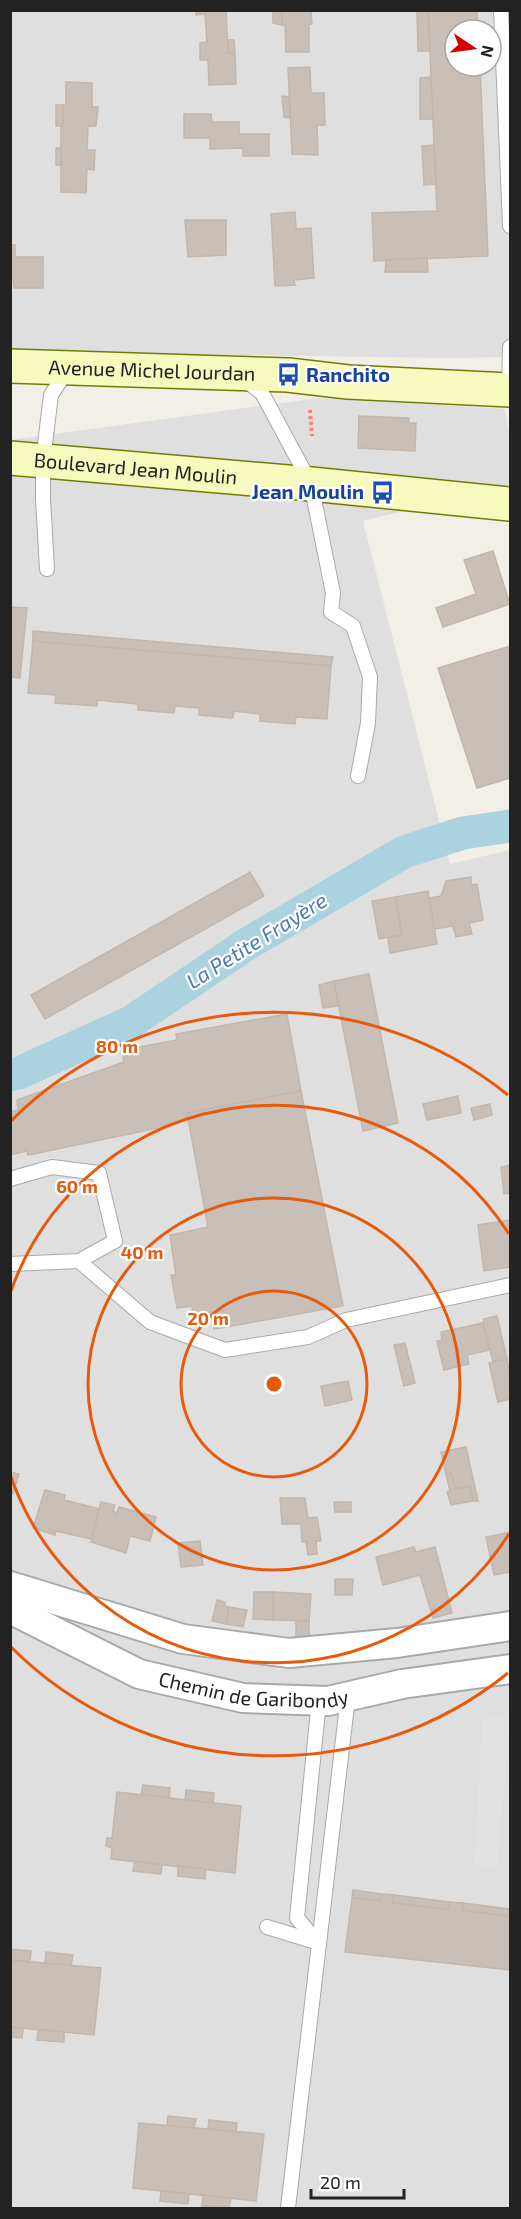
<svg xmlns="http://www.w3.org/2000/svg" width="521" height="2219" font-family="'Exo 2',sans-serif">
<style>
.residential{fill:#e0dfdf;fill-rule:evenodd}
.parking{fill:#e2e2e2}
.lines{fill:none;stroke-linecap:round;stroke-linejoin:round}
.canal{stroke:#aad3df;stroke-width:33}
.building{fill:#c7bfb8;stroke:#c4b6ab;stroke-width:1.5}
.service-casing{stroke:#a9a9a9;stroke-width:16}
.minor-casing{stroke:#a9a9a9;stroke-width:32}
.secondary-casing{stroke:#707d05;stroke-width:36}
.path{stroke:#fa8072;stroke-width:4;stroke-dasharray:3 3;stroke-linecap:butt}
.service{stroke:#fff;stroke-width:14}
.minor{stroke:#fff;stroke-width:28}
.secondary{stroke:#f7fabf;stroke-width:33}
.ring{fill:none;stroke:#e8590c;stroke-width:3}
.labels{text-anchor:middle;stroke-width:4.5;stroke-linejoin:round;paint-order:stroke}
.street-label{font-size:20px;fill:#222;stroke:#fff}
.transit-label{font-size:20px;font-weight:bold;fill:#164399;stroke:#fff;text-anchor:start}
.water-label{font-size:21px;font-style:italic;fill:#4a7aab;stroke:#fff}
.centre{fill:#e8590c;stroke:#fff;stroke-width:3}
.ring-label{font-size:18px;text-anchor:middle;font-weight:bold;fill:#e8590c;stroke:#fff;stroke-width:4.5;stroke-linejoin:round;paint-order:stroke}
</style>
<rect width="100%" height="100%" fill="#f2efe9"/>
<!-- residential -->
<g class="residential">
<path d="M11,11H510V357L445,358L11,352ZM455,30H491V66H455Z"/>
<polygon points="319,398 505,409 510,438 510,485 363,521 450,864 510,850 510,2208 11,2208 10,440"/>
</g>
<!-- parking -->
<polygon class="parking" points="483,1718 510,1718 497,1868 474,1864"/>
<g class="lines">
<!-- canal -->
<polyline class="canal" points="10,1075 19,1073 131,1022 247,944 404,852 463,833 510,826"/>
</g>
<!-- building -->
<g class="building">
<polygon points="196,10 226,10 228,53 235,53 236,84 209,85 208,60 200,60 200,43 207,42 205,14 196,15"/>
<polygon points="273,10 282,10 282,25 273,23"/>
<polygon points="282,10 311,10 312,24 309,24 309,52 286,52 285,25 282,25"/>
<polygon points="428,10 477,10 478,30 455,30 455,66 480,66 488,256 374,261 372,213 437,211"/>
<polygon points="417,13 428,13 430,51 418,51"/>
<polygon points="228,40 234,40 235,53 228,53"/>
<polygon points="310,67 311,93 324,93 325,125 317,125 318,155 292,154 288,68"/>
<polygon points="431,77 433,119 420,119 420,78"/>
<polygon points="66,82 92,83 92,107 98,107 96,126 88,126 87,150 95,150 94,170 87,169 86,193 61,192 61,126 63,126 63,105 66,105"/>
<polygon points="282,96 289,97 290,118 284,117"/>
<rect x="56" y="105" width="7" height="21"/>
<polygon points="184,114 211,114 212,122 239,122 239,134 269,134 269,156 243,156 243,148 210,149 210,138 184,138"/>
<polygon points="434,145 436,184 424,185 422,146"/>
<rect x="56" y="148" width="5" height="17"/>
<polygon points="295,212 296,229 311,228 314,278 294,280 295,285 275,286 271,214"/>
<polygon points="185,220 226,220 226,255 188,257"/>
<polygon points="10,245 15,245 15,257 43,257 43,288 14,288 13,278 10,278"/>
<polygon points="427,258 428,272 385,272 386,260"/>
<polygon points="359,416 409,418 409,423 416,423 415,451 358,448"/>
<polygon points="493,551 510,604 443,627 436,608 476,594 464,560"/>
<polygon points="10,607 27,608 20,678 10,677"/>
<polygon points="33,631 333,657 331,666 33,641"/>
<polygon points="33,641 331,666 327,719 296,717 295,724 260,721 260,714 234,711 233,718 199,715 199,708 175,706 174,713 138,710 138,704 97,700 97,706 55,703 56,695 28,693"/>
<polygon points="510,646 510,778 477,788 438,668"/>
<polygon points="250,872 264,896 45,1019 31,995"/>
<polygon points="471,877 471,885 477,884 483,920 469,923 472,934 456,937 453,926 434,929 429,898 441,896 446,881"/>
<polygon points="428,891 437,944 390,953 388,938 402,935 395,897"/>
<polygon points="395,897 402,935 379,939 372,901"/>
<polygon points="369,974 398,1123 363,1131 334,981"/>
<polygon points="334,981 338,1006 323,1008 319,985"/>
<polygon points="287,1014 301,1091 187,1113 189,1120 168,1124 168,1126 28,1155 27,1151 10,1155 10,1112 18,1110 17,1100 124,1062 122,1050 177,1040 176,1034"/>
<polygon points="301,1091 343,1306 227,1327 224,1310 193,1316 192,1306 177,1308 171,1275 176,1275 170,1235 208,1227 187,1113"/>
<polygon points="458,1096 461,1113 427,1120 423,1104"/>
<polygon points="490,1104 492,1115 474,1120 471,1108"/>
<polygon points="510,1165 510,1193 504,1194 501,1167"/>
<polygon points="510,1220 510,1267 484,1271 478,1225"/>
<polygon points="224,1310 227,1327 214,1329 211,1313"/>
<polygon points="497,1316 507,1359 493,1362 483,1323 484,1319"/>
<polygon points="483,1323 490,1350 467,1355 469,1364 444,1370 437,1341 442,1340 441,1332"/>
<polygon points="405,1343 415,1383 404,1386 394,1345"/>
<polygon points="507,1359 510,1376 510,1399 498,1402 489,1363"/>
<polygon points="348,1381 352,1400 325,1406 321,1386"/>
<polygon points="466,1447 478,1501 473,1501 470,1486 455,1489 451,1473 446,1474 441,1452"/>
<polygon points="10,1472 19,1474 13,1494 10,1493"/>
<polygon points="451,1473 455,1489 470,1486 473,1501 451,1505 447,1492 450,1491 446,1474"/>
<polygon points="45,1490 65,1495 64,1500 100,1509 92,1539 56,1531 55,1535 33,1528"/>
<polygon points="280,1498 305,1498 308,1518 317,1517 321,1541 316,1541 317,1554 308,1555 306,1542 302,1542 301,1524 282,1524"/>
<polygon points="101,1502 115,1505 113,1511 117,1513 119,1507 156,1517 150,1541 130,1536 126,1553 91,1542"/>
<polygon points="334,1502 351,1502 351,1512 335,1512"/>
<polygon points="510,1532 510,1572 494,1575 486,1537"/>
<polygon points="200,1541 203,1565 181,1567 178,1543"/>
<polygon points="414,1547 416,1552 435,1547 452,1613 433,1618 420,1575 383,1585 376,1557"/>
<polygon points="335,1579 353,1579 352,1595 335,1595"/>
<polygon points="254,1592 273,1592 273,1620 253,1619"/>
<polygon points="273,1592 311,1594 309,1621 273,1620"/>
<polygon points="217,1600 225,1602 225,1606 229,1607 226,1624 212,1621"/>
<polygon points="229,1607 247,1610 243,1627 226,1624"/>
<polygon points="296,1621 309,1621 309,1637 296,1638"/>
<polygon points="143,1785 170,1788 169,1798 141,1795"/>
<polygon points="186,1790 214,1793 213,1803 185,1800"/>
<polygon points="117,1792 241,1806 235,1873 111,1859 112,1848 106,1846 107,1838 112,1838"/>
<polygon points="135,1861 162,1865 161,1874 133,1871"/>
<polygon points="178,1866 206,1869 205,1879 178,1876"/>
<polygon points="353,1890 381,1894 380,1901 352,1898"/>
<polygon points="381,1894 394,1895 393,1903 449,1909 449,1902 463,1903 463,1910 510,1916 510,1970 345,1952 352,1898 380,1901"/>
<polygon points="394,1895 449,1902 449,1909 393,1903"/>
<polygon points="463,1903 510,1909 510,1916 463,1910"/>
<polygon points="10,1949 31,1951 30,1962 10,1960"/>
<polygon points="46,1952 73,1955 71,1966 45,1963"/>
<polygon points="10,1960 101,1968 94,2035 10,2027"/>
<polygon points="10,2027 23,2028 22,2038 10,2037"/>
<polygon points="38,2030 64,2032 64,2042 37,2040"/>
<polygon points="168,2116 196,2119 194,2128 167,2126"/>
<polygon points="209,2120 237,2123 236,2132 208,2129"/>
<polygon points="139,2123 264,2134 256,2201 133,2188"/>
<polygon points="161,2191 189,2194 188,2204 160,2201"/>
<polygon points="203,2195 231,2198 229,2208 202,2206"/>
</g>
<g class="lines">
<defs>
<g id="service">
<polyline points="501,10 510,226"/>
<polyline points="246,381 262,393 311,484 333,593 331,612 353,626 370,677 368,723 358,776"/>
<polyline points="509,390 510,347"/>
<polyline points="47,569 43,499 43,460 51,395 68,369"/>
<polyline points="10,1179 52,1167 99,1173 115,1241 79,1261 10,1264"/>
<polyline points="79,1261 150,1322 225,1350 308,1337 346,1320 510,1285"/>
<polyline points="267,1927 316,1942"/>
<polyline points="318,1943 297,1918 319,1701"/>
<polyline points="288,2208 348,1697"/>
</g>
<g id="minor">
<polyline points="10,1586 183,1639 289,1653 397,1643 510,1626"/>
<path id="s1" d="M10,1609L139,1674L243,1698L328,1701L402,1684L510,1669"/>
</g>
<g id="secondary">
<path id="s2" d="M10,366L288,375L348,382L510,390"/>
<path id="s3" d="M10,458L311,484L510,504"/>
</g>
</defs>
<!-- service casing -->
<use href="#service" class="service-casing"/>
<!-- minor casing -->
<use href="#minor" class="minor-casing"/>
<!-- secondary casing -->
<use href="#secondary" class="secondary-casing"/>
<!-- path -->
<polyline class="path" points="310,410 312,436"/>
<!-- service -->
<use href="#service" class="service"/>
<!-- minor -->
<use href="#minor" class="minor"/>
<!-- secondary -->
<use href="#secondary" class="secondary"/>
</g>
<!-- distance rings -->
<g class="ring">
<circle cx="274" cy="1384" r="93"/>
<circle cx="274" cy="1384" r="186"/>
<path d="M509 1534A279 279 0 0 1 11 1477M11 1291A279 279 0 0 1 509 1234"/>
<path d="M508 1673A372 372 0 0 1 11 1647M11 1121A372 372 0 0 1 508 1095"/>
</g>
<!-- icons -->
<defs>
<symbol id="bus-bare" viewBox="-9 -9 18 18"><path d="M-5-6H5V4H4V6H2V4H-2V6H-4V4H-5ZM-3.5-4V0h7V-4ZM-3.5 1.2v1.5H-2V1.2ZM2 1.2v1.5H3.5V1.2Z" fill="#1a4fb4" stroke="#fff" stroke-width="2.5" paint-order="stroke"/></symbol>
</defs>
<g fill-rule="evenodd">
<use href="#bus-bare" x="272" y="358" width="33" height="33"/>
<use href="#bus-bare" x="366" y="476" width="33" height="33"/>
</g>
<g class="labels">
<!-- street labels -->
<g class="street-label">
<text dy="7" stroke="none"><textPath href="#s2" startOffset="142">Avenue Michel Jourdan</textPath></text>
<text dy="7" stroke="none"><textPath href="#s3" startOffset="126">Boulevard Jean Moulin</textPath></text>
<text dy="7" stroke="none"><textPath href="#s1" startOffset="261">Chemin de Garibondy</textPath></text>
</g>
<!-- transit labels -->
<g class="transit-label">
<text x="306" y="382">Ranchito</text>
<text x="364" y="499" text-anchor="end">Jean Moulin</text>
</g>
<!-- water labels -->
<g class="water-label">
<text transform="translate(257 941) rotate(-32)" y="7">La Petite Frayère</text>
</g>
</g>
<circle cx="274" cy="1384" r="9" class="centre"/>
<g class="ring-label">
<text x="117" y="1053">80 m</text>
<text x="77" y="1193">60 m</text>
<text x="142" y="1259">40 m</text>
<text x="208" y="1325">20 m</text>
</g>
<!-- border -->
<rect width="521" height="2219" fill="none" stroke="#222222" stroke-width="24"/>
<!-- north arrow -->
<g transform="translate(473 48) rotate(103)"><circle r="28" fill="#ffffff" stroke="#a7a7a7" stroke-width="1.5"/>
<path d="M0-4.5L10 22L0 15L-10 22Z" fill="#d40000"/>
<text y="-9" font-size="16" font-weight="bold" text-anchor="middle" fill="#222222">N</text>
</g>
<!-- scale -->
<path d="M311 2189v9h93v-9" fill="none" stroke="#222222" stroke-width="3"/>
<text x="320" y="2189" font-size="18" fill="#222222" stroke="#ffffff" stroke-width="4.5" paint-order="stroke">20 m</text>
</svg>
